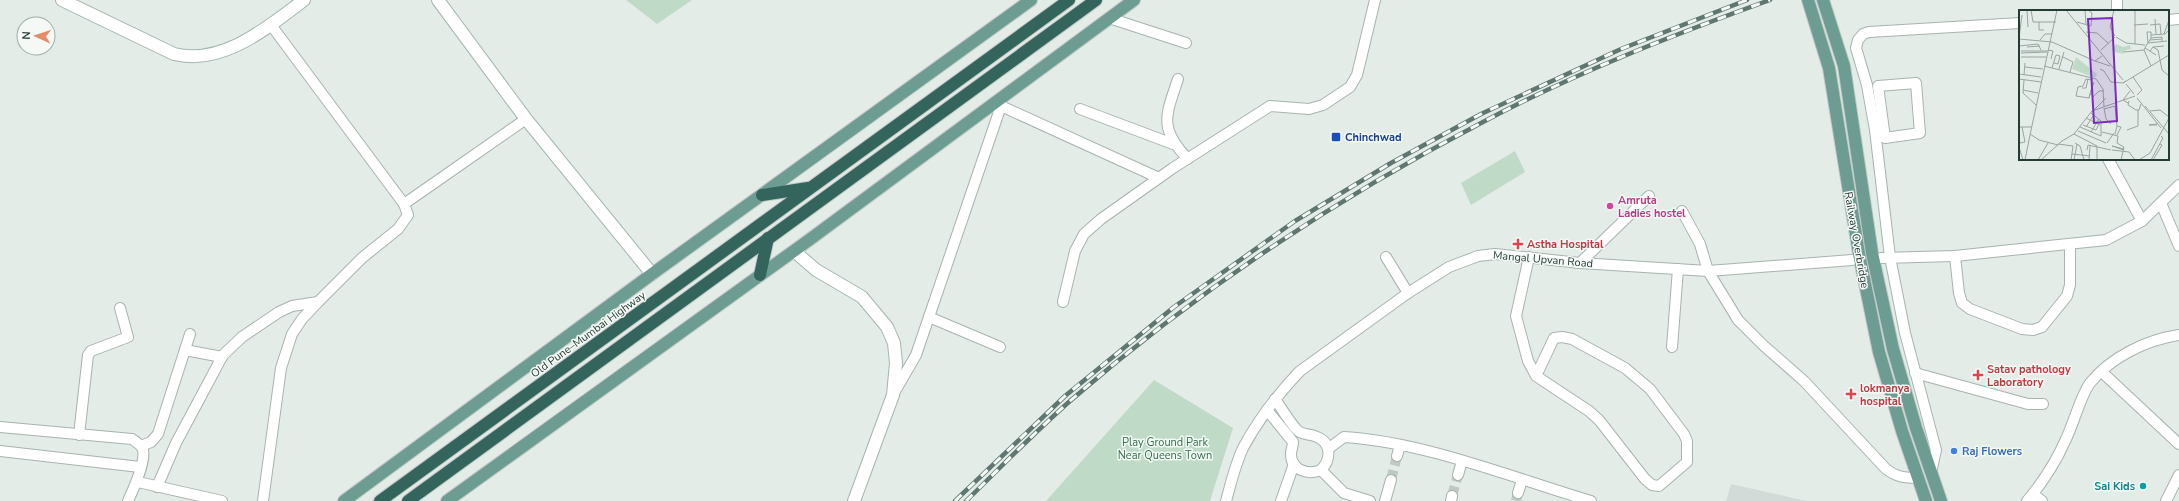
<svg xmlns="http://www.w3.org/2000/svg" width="2179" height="501" font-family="'Nunito Sans',sans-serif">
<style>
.built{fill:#d2dbd8}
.green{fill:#bfdbc8}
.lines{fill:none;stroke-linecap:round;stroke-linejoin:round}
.street-tunnel{stroke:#bec9c4;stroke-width:10;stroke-dasharray:10 5;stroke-linecap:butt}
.street-casing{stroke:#a7b3af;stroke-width:12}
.secondary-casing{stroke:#a3b6b0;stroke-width:14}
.primary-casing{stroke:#c2c8c7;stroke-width:14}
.highway-casing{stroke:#c2c8c7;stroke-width:14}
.street{stroke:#fff;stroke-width:10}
.secondary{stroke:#fff;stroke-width:12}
.primary{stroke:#6d9d92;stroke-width:12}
.highway{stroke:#34655d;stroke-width:12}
.rail-casing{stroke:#607771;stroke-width:4.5}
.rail{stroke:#f4f9f6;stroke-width:3;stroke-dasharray:9;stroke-linecap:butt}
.transit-dot{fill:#1a4fb4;stroke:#f4f9f6;stroke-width:1.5}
.hotel-dot{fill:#d1479c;stroke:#f4f9f6;stroke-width:1.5}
.health-dot{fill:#e0444e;stroke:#f4f9f6;stroke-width:1.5}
.shop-dot{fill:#3f7fe0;stroke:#f4f9f6;stroke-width:1.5}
.culture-dot{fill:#0f9aa8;stroke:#f4f9f6;stroke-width:1.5}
.labels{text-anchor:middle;stroke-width:3;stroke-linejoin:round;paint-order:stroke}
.transit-label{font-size:11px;font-weight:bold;fill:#164399;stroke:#f4f9f6;text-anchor:start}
.hotel-label{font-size:11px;font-weight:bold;fill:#b23c85;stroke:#f4f9f6;text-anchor:start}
.street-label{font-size:11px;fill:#253b36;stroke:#f4f9f6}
.health-label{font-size:11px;font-weight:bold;fill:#be3a42;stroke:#f4f9f6;text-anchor:start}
.park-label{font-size:11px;fill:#336e4c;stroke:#f4f9f6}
.shop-label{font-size:11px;font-weight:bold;fill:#366cbe;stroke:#f4f9f6;text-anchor:start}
.culture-label{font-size:11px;font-weight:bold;fill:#0d838f;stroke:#f4f9f6;text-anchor:end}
.inset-road{fill:none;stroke:#98a5a1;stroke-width:1}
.view{fill:#7b2cbf;fill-opacity:0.15;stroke:#7b2cbf;stroke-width:2}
.inset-edge{fill:none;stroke:#253b36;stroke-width:2}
</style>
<rect width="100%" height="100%" fill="#e4ece8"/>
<!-- built -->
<polygon class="built" points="1731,484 1807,501 1726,501"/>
<!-- green -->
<g class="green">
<polygon points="626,0 692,0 657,24"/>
<polygon points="1515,151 1525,172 1471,205 1461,183"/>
<polygon points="1154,380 1233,428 1210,501 1046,501"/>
</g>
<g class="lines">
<!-- street-tunnel -->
<g class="street-tunnel">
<polyline points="1391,480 1397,456"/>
<polyline points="1452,496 1458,475"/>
<polyline points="1516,501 1518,493"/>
</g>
<defs>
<g id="street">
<polyline points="2117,0 2117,11"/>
<polyline points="1109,18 1186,43"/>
<polyline points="2168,20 2179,19"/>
<polyline points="271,25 404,204"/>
<path d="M1178,79C1166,115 1158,128 1188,159"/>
<polygon points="1916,83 1920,133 1885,138 1878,86"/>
<polyline points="1001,106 1159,178"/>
<polyline points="1080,109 1173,144"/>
<polyline points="2108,159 2142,221"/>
<polyline points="2161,203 2179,246"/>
<path d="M1682,211L1700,244L1708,271L1738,320L1763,345L1804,381L1886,469C1897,477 1904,478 1918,478"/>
<polyline points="1955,256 1959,293 1962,303 1970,309 2022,329 2033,330 2042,327 2067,296 2070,285 2070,244"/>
<polyline points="1386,257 1408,293"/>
<polyline points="1529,257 1516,316 1528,361 1536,376 1589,411 1599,420 1645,479 1652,485 1659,486 1687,462 1687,441 1684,434 1650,389 1625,368 1572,339 1562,337 1554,338 1536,376"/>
<polyline points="1881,258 1955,256 2106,240 2142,221 2179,185"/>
<polyline points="1580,263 1649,196"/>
<polyline points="1063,302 1075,251 1084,234 1101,219 1173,168 1270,106 1309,109 1323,105 1350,87 1357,75 1375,0"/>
<polyline points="929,317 1000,347"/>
<polyline points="1672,347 1678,269"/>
<polyline points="185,350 222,357"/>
<polyline points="1915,373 2028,404 2043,404"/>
<polyline points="2103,373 2179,444"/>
<polyline points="894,393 916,355 1001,106 1001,100"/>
<path d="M1267,410L1293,442C1293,446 1291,450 1291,454C1291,471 1309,475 1321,470C1331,460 1332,443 1317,437C1310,433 1303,436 1297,430C1289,421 1282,409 1275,399"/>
<path d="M0,427L132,439C136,442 142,445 143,450C146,462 133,490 128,501"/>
<polyline points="79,435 88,355 91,351 128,337 120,308"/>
<polyline points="141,446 151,442 158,434 190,334"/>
<path d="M1328,449L1344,437C1425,442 1513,478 1591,501"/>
<polyline points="0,451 140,467"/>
<polyline points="1397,456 1400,445"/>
<polyline points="1321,470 1344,493 1370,501"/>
<polyline points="1931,473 1936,450 1905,333 1890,257 1875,130 1867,85 1856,48 1858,40 1863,34 1869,32 2020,23"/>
<polyline points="1458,475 1462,461"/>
<polyline points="138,482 222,501"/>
<polyline points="157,487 176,443 223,355 242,337 279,312 292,306 318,302"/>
<polyline points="1518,493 1522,480"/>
<polyline points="2033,494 2042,501"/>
<polyline points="263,501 281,368 292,334 302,319 318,302 362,258 398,229 408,215 404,204 526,119"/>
<path d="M1226,501C1231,483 1235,465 1243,448C1258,420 1278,394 1300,371L1408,293L1449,267L1478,256L1495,254L1580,263L1708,271L1852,260"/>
<polyline points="1281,501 1294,464"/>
<polyline points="1385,501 1391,480"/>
<polyline points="1451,501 1452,496"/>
<path d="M2027,501C2043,482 2056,462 2066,439C2073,425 2081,395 2090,383C2111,357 2146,340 2179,335"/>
<polyline points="2166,501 2179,475"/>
</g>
<g id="secondary">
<path d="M62,0L174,54C223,66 268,27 304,0"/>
<polyline points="438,0 526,119 652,274"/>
<polyline points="794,251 816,270 862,297 887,327 894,343 896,363 893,395 854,501"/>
</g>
<g id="primary">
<polyline points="1808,0 1829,68 1859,254 1879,352 1902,431 1926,501"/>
<polyline points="1823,0 1844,66 1872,253 1893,349 1916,428 1941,501"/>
<polyline points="344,501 652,274 1031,0"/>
<polyline points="447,501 809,240 1134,0"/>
</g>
<g id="highway">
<polyline points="762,195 808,188"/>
<polyline points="760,275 768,238"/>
<polyline points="380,501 1069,0"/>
<polyline points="408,501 1096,0"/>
</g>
</defs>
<!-- street casing -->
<use href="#street" class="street-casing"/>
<!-- secondary casing -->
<use href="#secondary" class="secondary-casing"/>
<!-- primary casing -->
<use href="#primary" class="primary-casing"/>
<!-- highway casing -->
<use href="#highway" class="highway-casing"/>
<!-- street -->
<use href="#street" class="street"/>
<!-- secondary -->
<use href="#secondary" class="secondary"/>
<!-- primary -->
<use href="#primary" class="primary"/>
<!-- highway -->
<use href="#highway" class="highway"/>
<defs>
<g id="rail">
<polyline points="955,501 1065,396 1174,307 1295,221 1391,163 1481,114 1621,49 1747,0"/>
<path d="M966,501C1000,468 1034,433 1070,401C1196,292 1335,199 1483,122C1575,73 1673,35 1770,0"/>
</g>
</defs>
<!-- rail casing -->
<use href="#rail" class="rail-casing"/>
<!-- rail -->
<use href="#rail" class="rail"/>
</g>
<!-- markers -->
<rect class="transit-dot" x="1331" y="132" width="10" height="10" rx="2"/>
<circle class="hotel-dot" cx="1610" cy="206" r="4"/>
<g class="health-dot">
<path d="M1516 238h4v4h4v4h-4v4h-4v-4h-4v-4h4z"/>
<path d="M1976 369h4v4h4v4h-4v4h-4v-4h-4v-4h4z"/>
<path d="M1849 388h4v4h4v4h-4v4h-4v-4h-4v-4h4z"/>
</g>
<circle class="shop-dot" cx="1954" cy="451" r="4"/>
<circle class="culture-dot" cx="2143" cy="486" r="4"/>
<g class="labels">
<!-- transit labels -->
<g class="transit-label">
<text x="1345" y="141">Chinchwad</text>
</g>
<!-- hotel labels -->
<g class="hotel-label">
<text x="1618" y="204">Amruta<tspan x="1618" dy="13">Ladies hostel</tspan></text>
</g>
<!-- street labels -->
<g class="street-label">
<text transform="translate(1857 240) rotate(80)" y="4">Railway Overbridge</text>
<text transform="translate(1543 259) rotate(5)" y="4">Mangal Upvan Road</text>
<text transform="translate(588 334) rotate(-36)" y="4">Old Pune–Mumbai Highway</text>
</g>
<!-- health labels -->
<g class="health-label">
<text x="1527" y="248">Astha Hospital</text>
<text x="1987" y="373">Satav pathology<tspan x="1987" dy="13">Laboratory</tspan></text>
<text x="1860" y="392">lokmanya<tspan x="1860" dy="13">hospital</tspan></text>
</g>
<!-- park labels -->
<g class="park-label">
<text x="1165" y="446">Play Ground Park<tspan x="1165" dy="13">Near Queens Town</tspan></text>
</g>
<!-- shop labels -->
<g class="shop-label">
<text x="1962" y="455">Raj Flowers</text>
</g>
<!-- culture labels -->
<g class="culture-label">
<text x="2135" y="490">Sai Kids</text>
</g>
</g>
<!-- overview -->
<g transform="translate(2019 10)">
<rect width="150" height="150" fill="#e4ece8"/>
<path d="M97,34L104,37L111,35L112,39L107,40L104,44L96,42L93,39ZM57,47L78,64L76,68L53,59Z" fill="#bfdbc8"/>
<path class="inset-road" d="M8,0L9,17M12,0L14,12H37M47,0L104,70M66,0L67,14M95,0L91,17L96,26M116,0V34M136,9L137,24M20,12V20H25M58,12L72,16L73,3L69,0M115,15L129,14M131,15L141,14L142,24M67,22L78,23L89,33M145,24L150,10M132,25L146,24L150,20M97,27L107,33L126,35M0,28L3,5M132,28L143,27V31M0,29L33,32L76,51L83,46M21,30L26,24H33M131,30L143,29M0,36L19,34L22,40M127,36L128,34L129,33L132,28V22H128L129,33L148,31M127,36L125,40L132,56M8,37L21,36M134,37L139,40L143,60L150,66M126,38L137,45M29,40L34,41L32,49M82,40L96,27M2,41H29M131,41L134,37L145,36M105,42L125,40M2,43L28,42M2,47H27M44,47L54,52L51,62M76,51L91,56M25,56L77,69L84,79L85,97M6,57L24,59M33,58L37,45L41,46L39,54L35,53M40,59L45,42M81,59L85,61L92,72L104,73M0,64L22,67M5,65L6,53M114,67L123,80L118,85M0,69L22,72M5,70L4,83L17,95M107,71L104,73L150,45M74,72L70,88L75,72M107,74L115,84M63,78H67L69,69M4,80L19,83M74,87L80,81H85M70,88L57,86L59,77L64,76L67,69L74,70M118,88L142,118M110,91L109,95L117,100H120L122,94M109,93L104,90L111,81M126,96L150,124M85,98L87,109L92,114M85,99L96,96L98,116L96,124M75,100L87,88M131,101L141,100L150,107M67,108L81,115M138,114L130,115H138M64,115L77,120L80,114M0,117H13M61,117L82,126V111L72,103M67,117L74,106M108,120L119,116V100M59,121L87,133M72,122L80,109M83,122L99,126L98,133L105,137L102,150M11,124L20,130L39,135M55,124L78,136V150M11,125L38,0M98,125L102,117L98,116M0,129L1,133L6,132L3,117M56,133L61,136L65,150M88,133L95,123M39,134L54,136L52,150M0,137L4,150M105,139L93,136L105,140M68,140L69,135L92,140M93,140L110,142L116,150M53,144L71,146M6,150L11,125M19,150L29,133M22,150L43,131L55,124L73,101L116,86M55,150L58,134M70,150L71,136M120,150L131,143L150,108M132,150L144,128L142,126M134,150L143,135L141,134"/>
<path class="view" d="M93,8L98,111L75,113L69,9Z"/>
<rect width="150" height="150" class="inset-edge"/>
</g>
<!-- north arrow -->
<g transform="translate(36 36) rotate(273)"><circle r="19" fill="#f4f9f6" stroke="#a1ada9"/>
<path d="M0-3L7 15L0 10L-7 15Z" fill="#e38d6a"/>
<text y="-6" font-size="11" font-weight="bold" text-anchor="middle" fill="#253b36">N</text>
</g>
</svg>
